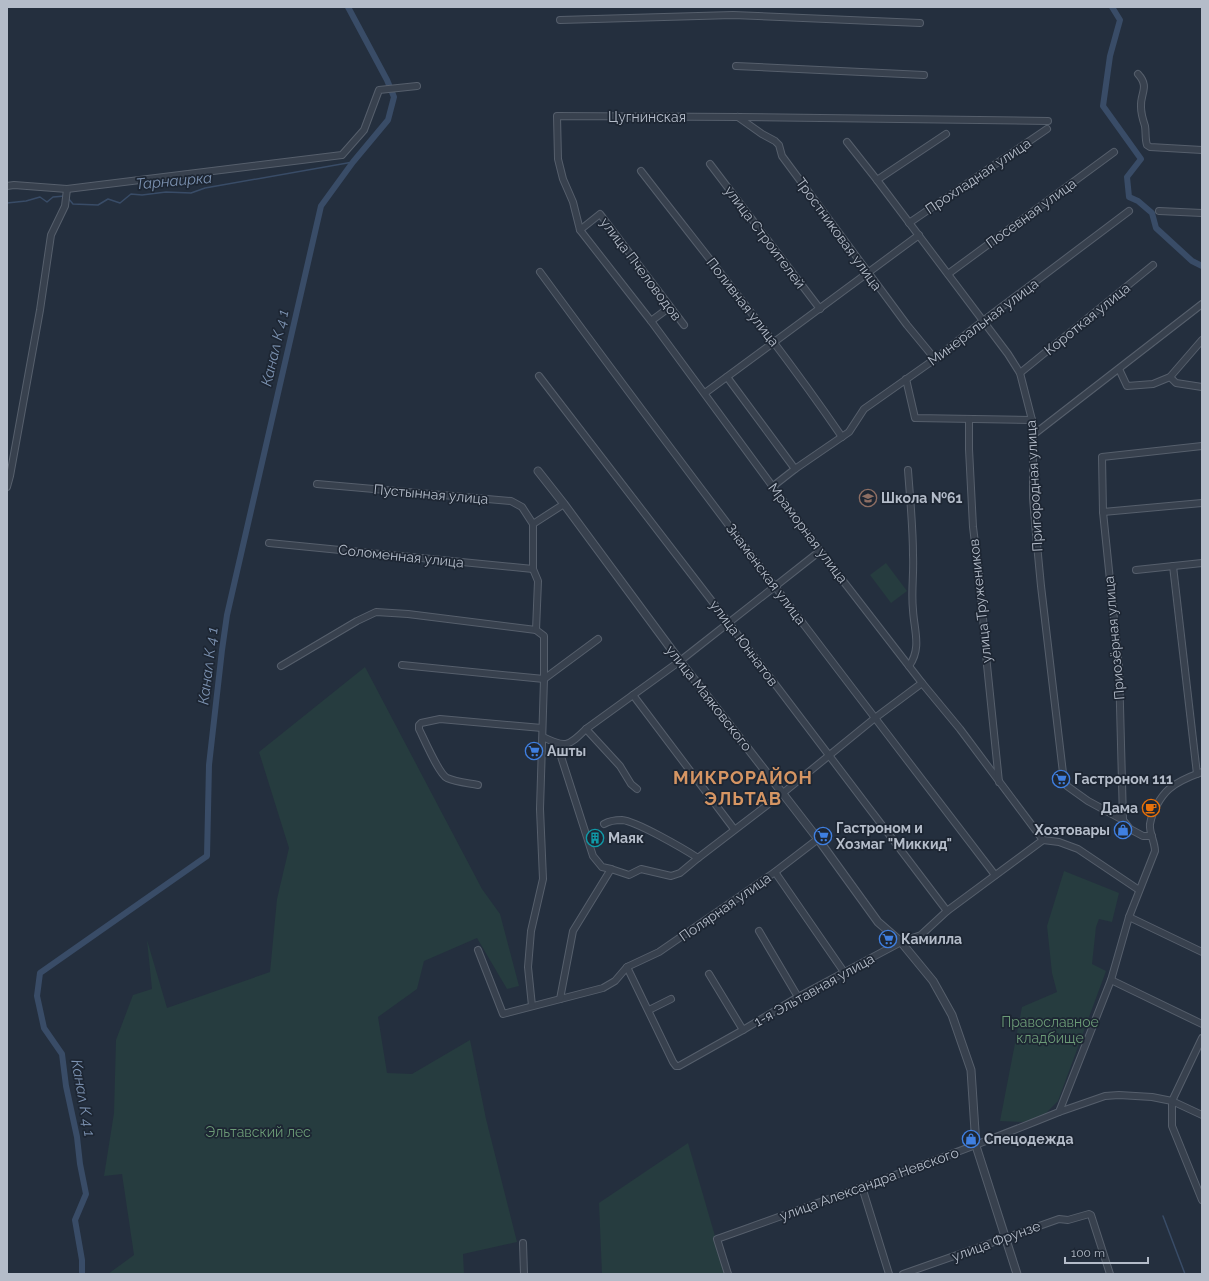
<svg xmlns="http://www.w3.org/2000/svg" width="1209" height="1281" font-family="Raleway,sans-serif">
<style>
.green{fill:#263c3f}
.lines{fill:none;stroke-linecap:round;stroke-linejoin:round}
.stream{stroke:#394c67;stroke-width:1.5}
.canal{stroke:#394c67;stroke-width:6}
.minor-casing{stroke:#565f6c;stroke-width:8}
.tertiary-casing{stroke:#565f6c;stroke-width:9}
.minor{stroke:#38414e;stroke-width:6}
.tertiary{stroke:#38414e;stroke-width:7}
.labels{text-anchor:middle;stroke-width:3.5;stroke-linejoin:round;paint-order:stroke}
.street-label{font-size:14px;fill:#b4bcc9;stroke:#1d2633}
.poi-label{font-size:14px;font-weight:bold;fill:#b4bcc9;stroke:#1d2633;text-anchor:start}
.park-label{font-size:14px;fill:#6b9a76;stroke:#1d2633}
.water-label{font-size:15px;font-style:italic;fill:#7c92b1;stroke:#1d2633}
.district-label{font-size:18px;font-weight:bold;letter-spacing:1px;fill:#d59563;stroke:#1d2633}
</style>
<rect width="100%" height="100%" fill="#242f3e"/>
<!-- green -->
<g class="green">
<polygon points="886,563 907,591 891,603 870,575"/>
<polygon points="365,667 482,889 500,914 519,986 507,989 477,938 424,961 417,989 378,1017 387,1073 412,1074 470,1040 486,1119 517,1242 463,1254 464,1274 108,1274 134,1255 122,1174 104,1176 114,1113 116,1040 133,995 152,989 147,940 167,1008 270,972 277,899 289,848 259,752"/>
<polygon points="1064,871 1119,893 1112,922 1099,919 1096,927 1092,964 1106,971 1058,1101 1042,1117 1024,1122 1000,1121 1022,1007 1057,992 1052,973 1047,926"/>
<polygon points="688,1143 726,1274 602,1274 599,1203"/>
</g>
<g class="lines">
<!-- stream -->
<g class="stream">
<polyline points="68,198 73,204 98,205 108,199 120,203 131,194 142,195 166,192 191,193 205,188 353,162"/>
<polyline points="7,203 26,201 40,197 47,202 53,197 65,196"/>
<polyline points="1163,1216 1185,1274"/>
</g>
<!-- canal -->
<g class="canal">
<polyline points="1112,7 1120,20 1110,56 1103,106 1141,159 1127,177 1129,197 1138,201 1152,213 1156,228 1192,261 1202,266"/>
<polyline points="82,1274 82,1260 75,1220 86,1194 80,1164 77,1137 66,1086 62,1054 44,1028 37,996 40,973 207,856 209,765 222,650 227,615 321,206 353,162 388,120 394,97 387,80 348,7"/>
</g>
<defs>
<g id="minor">
<polyline points="560,20 733,15 920,23"/>
<polyline points="736,66 924,75"/>
<path d="M1138,74C1150,87 1140,93 1141,107C1141,113 1143,120 1145,126C1146,132 1145,139 1147,145L1150,147L1202,150"/>
<polyline points="738,117 762,134 775,141 779,145 782,156 907,325 935,359"/>
<polyline points="1048,121 738,117 557,116 558,159 563,179 573,202 580,230 651,321 820,551 922,683 960,729 1043,840 1059,842 1078,849 1139,890"/>
<polyline points="847,142 877,180 1008,354 1020,373 1032,420 1033,435 1033,498 1036,534 1041,586 1063,773 1067,786 1088,801 1123,820 1130,829 1143,836 1152,836"/>
<polyline points="710,164 820,309"/>
<path d="M641,171C709,259 779,345 842,437"/>
<polyline points="877,180 946,134"/>
<polyline points="7,186 14,185 67,189 342,155 364,130 379,90 417,86"/>
<polyline points="1159,211 1202,213"/>
<polyline points="909,223 1047,129"/>
<polyline points="580,230 600,214 684,325"/>
<path d="M540,272C689,475 842,675 995,875"/>
<polyline points="948,274 1114,152"/>
<polyline points="651,321 670,307"/>
<polyline points="1119,369 1127,386 1153,384 1170,377 1202,340"/>
<polyline points="1020,373 1153,265"/>
<polyline points="539,376 728,622 947,911"/>
<polyline points="727,377 795,469 772,487"/>
<polyline points="1170,377 1176,383 1202,387"/>
<polyline points="906,379 915,418 1032,420"/>
<polyline points="705,393 919,235"/>
<polyline points="969,419 969,449 973,527 980,583 987,665 999,782"/>
<polyline points="1033,435 1202,304"/>
<polyline points="795,469 849,432 864,409 935,359 983,321 1129,211"/>
<path d="M908,470C910,498 913,527 913,555C914,574 911,592 913,610C914,630 922,648 909,666"/>
<polyline points="317,484 511,501 522,507 533,524"/>
<polyline points="7,487 10,476 40,310 51,235 65,206 67,189"/>
<polyline points="1103,512 1202,503"/>
<polyline points="269,543 533,569"/>
<polyline points="1173,566 1197,774"/>
<polyline points="1136,570 1202,563"/>
<polyline points="402,665 544,679 598,639"/>
<polyline points="281,666 357,621 376,612 408,614 536,630"/>
<polyline points="633,695 734,829"/>
<polyline points="586,729 620,766 631,784 637,789"/>
<path d="M543,737C565,748 568,747 586,729L680,661L820,551"/>
<polyline points="557,744 593,856 602,867 611,869"/>
<path d="M478,785C468,783 456,782 447,778C439,774 424,739 419,729V725L421,723L440,719L542,728"/>
<polyline points="1123,820 1119,668 1103,512 1102,457 1202,446"/>
<path d="M604,824C609,821 616,820 622,820C636,821 684,849 698,858"/>
<polyline points="775,872 844,972"/>
<polyline points="1129,917 1202,952"/>
<polyline points="759,931 798,997"/>
<polyline points="478,950 503,1014 603,988 615,981 627,967 659,952 775,872 818,839"/>
<polyline points="627,967 673,1062 676,1066 679,1066 743,1030 798,997 901,942 921,935 947,911 1043,840"/>
<polyline points="709,974 743,1030"/>
<polyline points="1111,980 1202,1024"/>
<polyline points="560,999 573,931 611,869 629,875 641,869 671,876 680,873 698,858 783,793 875,718 922,683"/>
<polyline points="532,1006 528,967 531,931 543,879 540,809 544,679 544,636 536,630 538,581 533,569 533,524 564,504"/>
<polyline points="649,1010 671,999"/>
<polyline points="1202,1038 1172,1101 1172,1126 1202,1200"/>
<polyline points="1059,1112 1105,1096 1119,1095 1152,1097 1172,1101 1202,1115"/>
<polyline points="862,1187 889,1274"/>
<polyline points="523,1243 524,1274"/>
<path d="M728,1274L717,1239C832,1198 946,1158 1059,1112L1111,980L1129,917L1155,851C1155,842 1149,833 1150,824C1152,812 1160,797 1169,789C1178,781 1191,776 1202,772"/>
<polyline points="903,1274 1059,1219 1068,1220 1089,1214 1091,1215 1110,1274"/>
</g>
<polyline id="tertiary" points="538,471 564,504 680,661 818,839 878,922 901,942 933,981 952,1015 971,1070 976,1146 1017,1274"/>
</defs>
<!-- minor casing -->
<use href="#minor" class="minor-casing"/>
<!-- tertiary casing -->
<use href="#tertiary" class="tertiary-casing"/>
<!-- minor -->
<use href="#minor" class="minor"/>
<!-- tertiary -->
<use href="#tertiary" class="tertiary"/>
</g>
<!-- icons -->
<defs>
<symbol id="school-ring" viewBox="-11 -11 22 22"><circle r="9.5" fill="#1d2633" stroke="#8d6e63" stroke-width="1.5"/><path d="M0-5L7-2L0 1L-7-2ZM-4 1L0 2.5L4 1V4Q0 6-4 4Z" fill="#8d6e63"/></symbol>
<symbol id="supermarket-ring" viewBox="-11 -11 22 22"><circle r="9.5" fill="#1d2633" stroke="#3f7fe0" stroke-width="1.5"/><path d="M-6-5.5h2.5l.6 2H6L4.5 2H-2.5L-4.4-4H-6ZM-1.5 3.2a1.3 1.3 0 1 0 .1 0ZM3 3.2a1.3 1.3 0 1 0 .1 0Z" fill="#3f7fe0"/></symbol>
<symbol id="cafe-ring" viewBox="-11 -11 22 22"><circle r="9.5" fill="#1d2633" stroke="#e8710a" stroke-width="1.5"/><path d="M-5.5-4.5H6V0H3Q3 3.5 0 3.5H-2.5Q-5.5 3.5-5.5 0ZM3-3.2v2h1.7v-2ZM-6 4.5H4V6H-6Z" fill="#e8710a"/></symbol>
<symbol id="shop-ring" viewBox="-11 -11 22 22"><circle r="9.5" fill="#1d2633" stroke="#3f7fe0" stroke-width="1.5"/><path d="M-5-2.5h2.3a2.7 3.5 0 0 1 5.4 0H5L5.5 6h-11ZM-1.5-2.5h3a1.5 2.3 0 0 0-3 0Z" fill="#3f7fe0"/></symbol>
<symbol id="building-ring" viewBox="-11 -11 22 22"><circle r="9.5" fill="#1d2633" stroke="#0f9aa8" stroke-width="1.5"/><path d="M-4-6H4V6H1V3H-1V6H-4ZM-2.5-4.3h1.7v1.8h-1.7ZM.8-4.3h1.7v1.8H.8ZM-2.5-1h1.7V.8h-1.7ZM.8-1h1.7V.8H.8Z" fill="#0f9aa8"/></symbol>
</defs>
<g fill-rule="evenodd">
<use href="#school-ring" x="858" y="488" width="20" height="20"/>
<use href="#supermarket-ring" x="524" y="741" width="20" height="20"/>
<use href="#supermarket-ring" x="1051" y="769" width="20" height="20"/>
<use href="#cafe-ring" x="1141" y="798" width="20" height="20"/>
<use href="#shop-ring" x="1113" y="820" width="20" height="20"/>
<use href="#supermarket-ring" x="813" y="826" width="20" height="20"/>
<use href="#building-ring" x="585" y="828" width="20" height="20"/>
<use href="#supermarket-ring" x="878" y="929" width="20" height="20"/>
<use href="#shop-ring" x="961" y="1129" width="20" height="20"/>
</g>
<g class="labels">
<!-- street labels -->
<g class="street-label">
<text x="647" y="122">Цугнинская</text>
<text transform="translate(978 176) rotate(-34)" y="5">Прохладная улица</text>
<text transform="translate(1031 213) rotate(-36)" y="5">Посевная улица</text>
<text transform="translate(839 234) rotate(54)" y="5">Тростниковая улица</text>
<text transform="translate(765 237) rotate(53)" y="5">улица Строителей</text>
<text transform="translate(641 269) rotate(53)" y="5">улица Пчеловодов</text>
<text transform="translate(743 302) rotate(52)" y="5">Поливная улица</text>
<text transform="translate(1087 319) rotate(-39)" y="5">Короткая улица</text>
<text transform="translate(983 322) rotate(-37)" y="5">Минеральная улица</text>
<text transform="translate(1034 486) rotate(-93)" y="5">Пригородная улица</text>
<text transform="translate(431 494) rotate(5)" y="5">Пустынная улица</text>
<text transform="translate(808 533) rotate(53)" y="5">Мраморная улица</text>
<text transform="translate(401 556) rotate(6)" y="5">Соломенная улица</text>
<text transform="translate(766 574) rotate(53)" y="5">Знаменская улица</text>
<text transform="translate(980 601) rotate(-96)" y="5">улица Тружеников</text>
<text transform="translate(1114 638) rotate(-95)" y="5">Приозёрная улица</text>
<text transform="translate(744 643) rotate(53)" y="5">улица Юннатов</text>
<text transform="translate(709 698) rotate(52)" y="5">улица Маяковского</text>
<text transform="translate(725 907) rotate(-35)" y="5">Полярная улица</text>
<text transform="translate(814 990) rotate(-29)" y="5">1-я Эльтавная улица</text>
<text transform="translate(869 1184) rotate(-20)" y="5">улица Александра Невского</text>
<text transform="translate(996 1241) rotate(-20)" y="5">улица Фрунзе</text>
</g>
<!-- poi labels -->
<g class="poi-label">
<text x="881" y="503">Школа №61</text>
<text x="547" y="756">Ашты</text>
<text x="1074" y="784">Гастроном 111</text>
<text x="1138" y="813" text-anchor="end">Дама</text>
<text x="836" y="833">Гастроном и<tspan x="836" dy="16">Хозмаг "Миккид"</tspan></text>
<text x="1110" y="835" text-anchor="end">Хозтовары</text>
<text x="608" y="843">Маяк</text>
<text x="901" y="944">Камилла</text>
<text x="984" y="1144">Спецодежда</text>
</g>
<!-- park labels -->
<g class="park-label">
<text x="1050" y="1027">Православное<tspan x="1050" dy="16">кладбище</tspan></text>
<text x="258" y="1137">Эльтавский лес</text>
</g>
<!-- water labels -->
<g class="water-label">
<text transform="translate(174 181) rotate(-5)" y="5">Тарнаирка</text>
<text transform="translate(275 348) rotate(-77)" y="5">Канал К 4 1</text>
<text transform="translate(208 666) rotate(-83)" y="5">Канал К 4 1</text>
<text transform="translate(83 1098) rotate(80)" y="5">Канал К 4 1</text>
</g>
<!-- district labels -->
<g class="district-label">
<text x="743" y="784">МИКРОРАЙОН<tspan x="743" dy="21">ЭЛЬТАВ</tspan></text>
</g>
</g>
<!-- border -->
<rect width="1209" height="1281" fill="none" stroke="#b4bcc9" stroke-width="16"/>
<!-- scale -->
<path d="M1065 1257v6h83v-6" fill="none" stroke="#b4bcc9" stroke-width="2"/>
<text x="1071" y="1257" font-size="12" fill="#b4bcc9" stroke="#1d2633" stroke-width="3" paint-order="stroke">100 m</text>
</svg>
